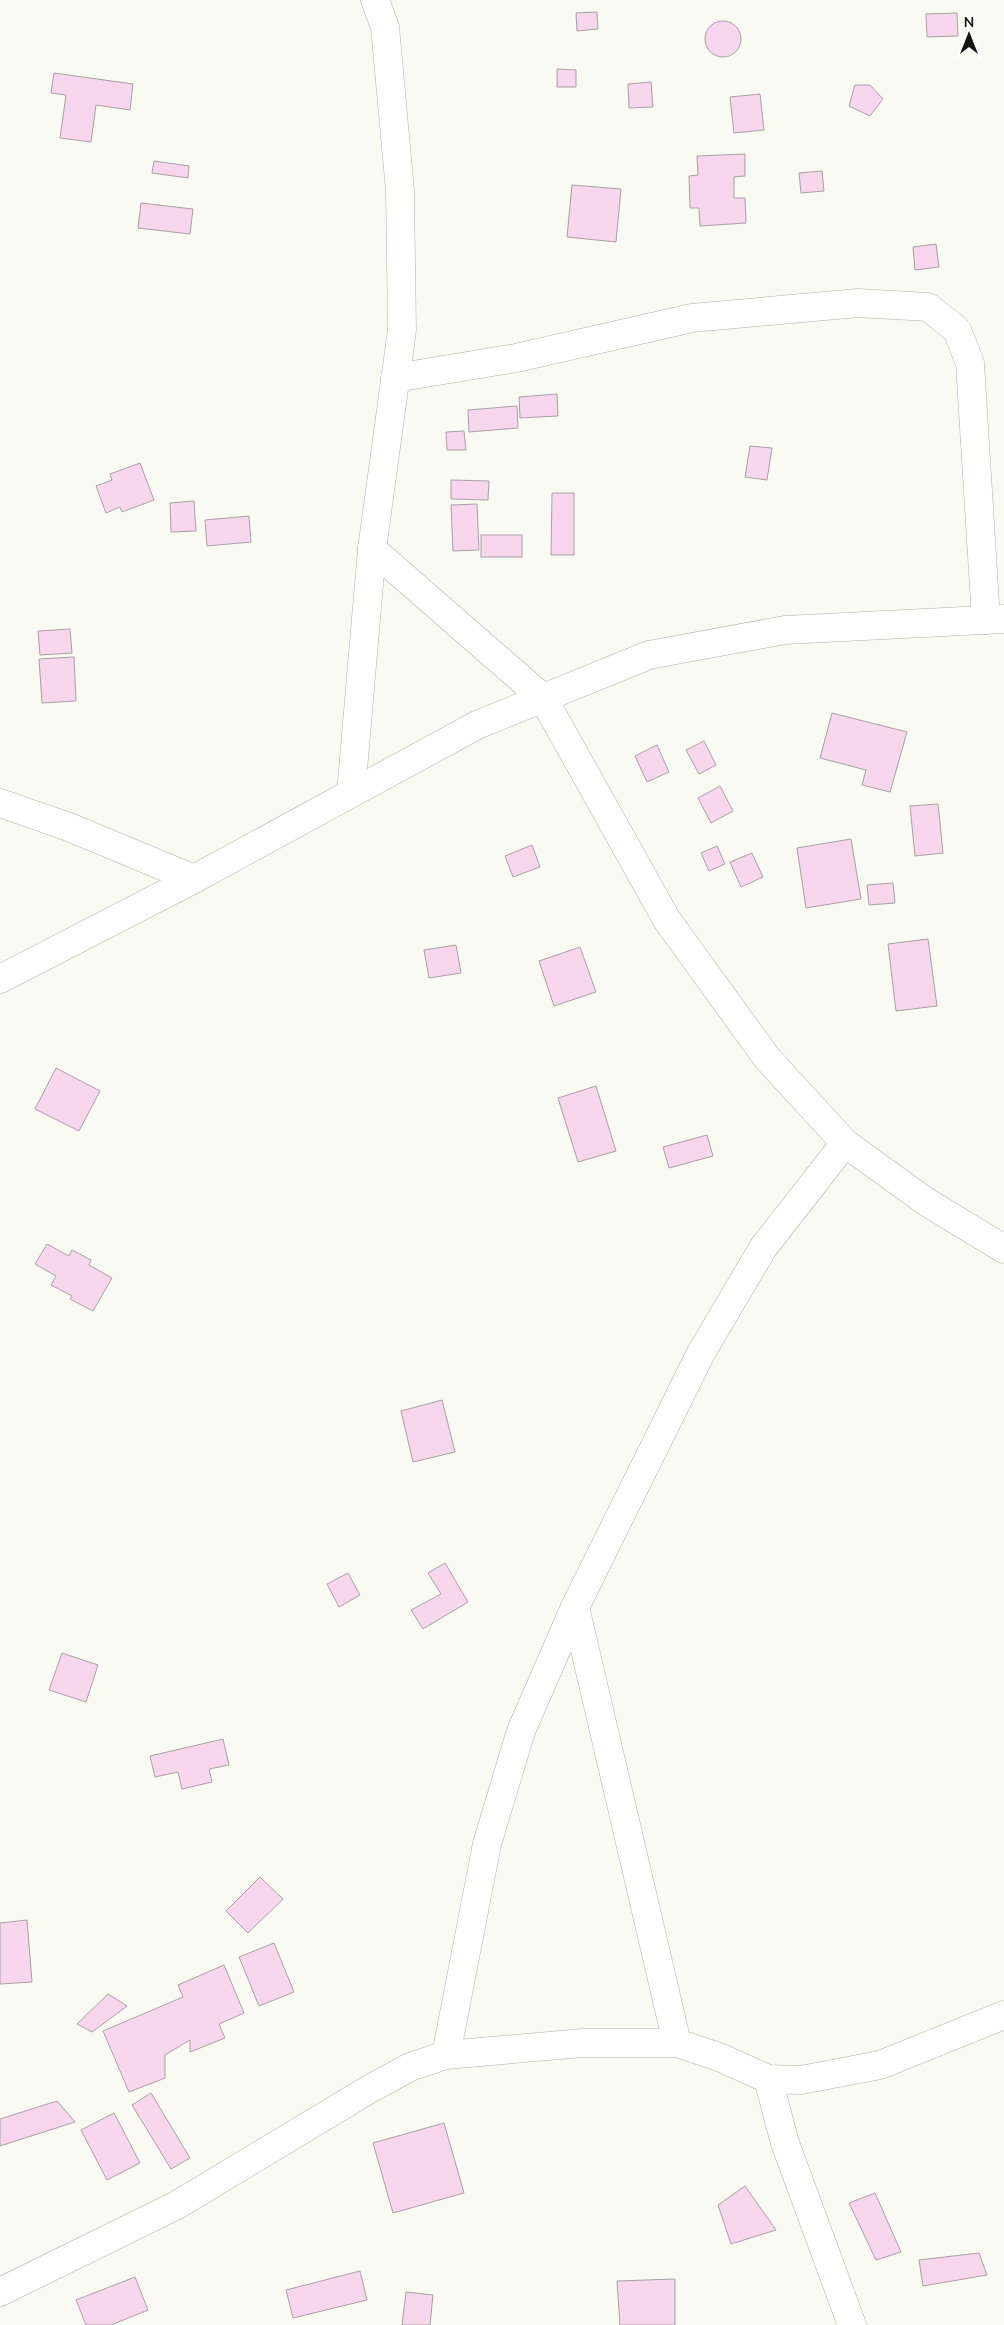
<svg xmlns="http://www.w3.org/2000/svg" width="1004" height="2325" font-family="'Nunito Sans',sans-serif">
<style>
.building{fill:#f8d6ed;stroke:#a8a0a5}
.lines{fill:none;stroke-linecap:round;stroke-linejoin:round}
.street-casing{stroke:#aeb1a9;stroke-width:29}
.street{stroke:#fff;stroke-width:28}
</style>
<rect width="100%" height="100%" fill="#f9fbf3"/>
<!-- building -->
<g class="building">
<polygon points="597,12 598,29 577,31 576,13"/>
<polygon points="957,13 958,36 927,37 926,14"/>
<circle cx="723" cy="39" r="18"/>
<polygon points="557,69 576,70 576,87 557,87"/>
<polygon points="54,73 133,84 130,110 96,105 91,142 60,138 66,95 51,93"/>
<polygon points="651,82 653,107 629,108 628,84"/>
<polygon points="855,85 870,85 883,99 870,116 849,106"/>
<polygon points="760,94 764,130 734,133 730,97"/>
<polygon points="745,154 745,176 734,177 734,198 745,198 746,223 700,226 699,208 690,208 689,176 698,175 697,156"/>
<polygon points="154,161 189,166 188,178 152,173"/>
<polygon points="822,171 824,191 801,193 799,173"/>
<polygon points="572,185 621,189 616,242 567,237"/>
<polygon points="141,203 193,209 190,234 138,228"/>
<polygon points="936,244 939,267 915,270 913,247"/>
<polygon points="557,394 558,416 520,418 519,397"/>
<polygon points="517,406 518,428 469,432 468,410"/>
<polygon points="464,431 466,450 447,450 446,432"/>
<polygon points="750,446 772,448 767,480 745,477"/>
<polygon points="140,463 154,500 122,512 120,507 106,513 96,486 112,480 110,474"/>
<polygon points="451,480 489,481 488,500 451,499"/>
<polygon points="552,493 574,493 574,555 551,555"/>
<polygon points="194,501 196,531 171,532 170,503"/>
<polygon points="477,504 479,550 453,551 451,505"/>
<polygon points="249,516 251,542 207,546 205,520"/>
<rect x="481" y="535" width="41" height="22"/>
<polygon points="70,629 72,653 40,655 38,631"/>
<polygon points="74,657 76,701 42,703 39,659"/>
<polygon points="832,713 907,732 890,792 862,785 866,770 820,758"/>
<polygon points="704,741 716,765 699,774 686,750"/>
<polygon points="657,745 669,772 647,782 635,756"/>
<polygon points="720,786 733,811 711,823 698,798"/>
<polygon points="938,804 943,853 915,856 910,806"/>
<polygon points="851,839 861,899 806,908 797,848"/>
<polygon points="532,845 540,867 513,877 505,856"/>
<polygon points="717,846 725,864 709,871 701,853"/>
<polygon points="752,853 763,877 741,887 730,862"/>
<polygon points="893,883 895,903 869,905 867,885"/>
<polygon points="928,939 937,1006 896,1011 888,944"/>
<polygon points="456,945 461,973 429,978 424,950"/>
<polygon points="580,947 596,992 554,1006 539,961"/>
<polygon points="56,1068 100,1091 79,1131 35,1109"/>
<polygon points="596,1086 616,1151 578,1162 558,1098"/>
<polygon points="707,1135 713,1156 669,1168 663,1147"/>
<polygon points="47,1244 69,1256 72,1250 91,1260 89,1265 112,1278 93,1311 70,1299 72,1296 51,1285 56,1276 35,1264"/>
<polygon points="442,1400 455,1452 413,1462 401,1411"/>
<polygon points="445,1563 468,1602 423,1629 411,1610 441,1594 428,1573"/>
<polygon points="348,1573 360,1595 339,1607 327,1584"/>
<polygon points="62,1653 98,1665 86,1702 49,1690"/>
<polygon points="223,1739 229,1765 209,1769 212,1782 182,1789 178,1772 155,1777 150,1756"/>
<polygon points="260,1877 283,1899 248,1933 226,1911"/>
<polygon points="27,1920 32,1982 0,1984 0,1923"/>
<polygon points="274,1943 294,1992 259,2006 239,1957"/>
<polygon points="224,1965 244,2013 219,2024 225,2038 190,2052 190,2040 165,2055 165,2078 129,2092 103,2031 183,1997 178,1985"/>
<polygon points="108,1994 127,2006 92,2032 77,2024"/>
<polygon points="151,2093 190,2158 171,2169 132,2105"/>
<polygon points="57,2101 75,2122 0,2146 0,2119"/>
<polygon points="114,2113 140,2163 107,2180 81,2130"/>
<polygon points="444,2123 464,2193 393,2213 373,2143"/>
<polygon points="745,2186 776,2230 731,2244 718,2205"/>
<polygon points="875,2193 901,2252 876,2260 849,2203"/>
<polygon points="979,2253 987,2275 923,2286 919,2260"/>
<polygon points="360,2271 367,2300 293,2318 286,2290"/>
<polygon points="135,2277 148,2310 111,2325 86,2325 76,2300"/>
<polygon points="675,2279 675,2325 620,2325 617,2281"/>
<polygon points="406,2292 433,2295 430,2325 402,2325"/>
</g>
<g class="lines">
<defs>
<g id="street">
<polyline points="395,378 516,358 692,318 858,303 928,307 957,330 970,363 986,620"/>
<polyline points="372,549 543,698 667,920 767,1058 845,1143 925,1201 1004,1249"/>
<polyline points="351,793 372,549 402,330 400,191 385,27 375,0"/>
<polyline points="0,803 69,827 194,879"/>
<polyline points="0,979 194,879 477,725 649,655 785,630 1004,619"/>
<polyline points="575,1607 677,2043"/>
<polyline points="446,2055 487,1844 521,1731 575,1607 701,1353 763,1248 845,1143"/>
<polyline points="768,2079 785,2143 852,2325"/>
<polyline points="0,2292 177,2205 368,2090 410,2067 446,2055 583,2043 677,2043 719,2057 768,2079 801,2080 880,2065 1004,2015"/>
</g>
</defs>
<!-- street casing -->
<use href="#street" class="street-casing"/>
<!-- street -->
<use href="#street" class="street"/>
</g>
<!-- north arrow -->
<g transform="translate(969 35)" stroke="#ffffff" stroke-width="4" paint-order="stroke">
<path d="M0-4L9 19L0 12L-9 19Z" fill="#141513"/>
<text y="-8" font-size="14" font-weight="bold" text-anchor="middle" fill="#141513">N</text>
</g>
</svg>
